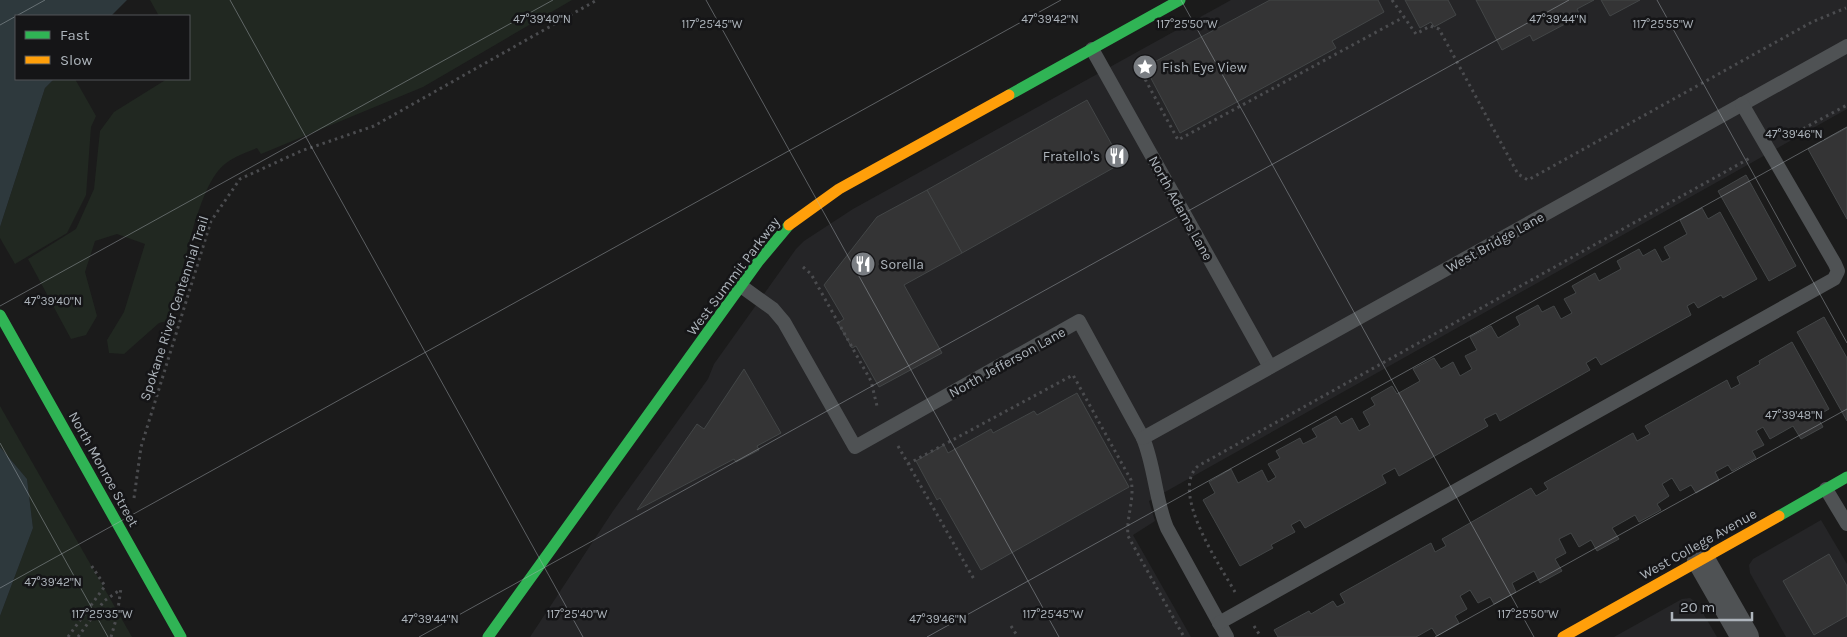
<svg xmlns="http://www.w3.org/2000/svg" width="1847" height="637" font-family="Karla,sans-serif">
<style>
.built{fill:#252527}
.green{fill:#212821}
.water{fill:#2e393d}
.building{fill:#343435;stroke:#434647}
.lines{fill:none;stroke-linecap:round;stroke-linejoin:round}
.path{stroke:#4b4c4f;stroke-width:3;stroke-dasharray:2.5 4;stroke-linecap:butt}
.lane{stroke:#4f5254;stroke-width:14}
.street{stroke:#4f5254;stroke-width:28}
.fast{stroke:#30b455;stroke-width:11}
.slow{stroke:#ff9f0a;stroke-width:11}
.fast-bridge{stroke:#30b455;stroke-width:11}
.ticks{fill:none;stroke:#adb4bb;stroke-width:1;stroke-opacity:0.45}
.labels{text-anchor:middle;stroke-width:5;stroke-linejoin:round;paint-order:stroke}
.poi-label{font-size:14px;fill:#adb4bb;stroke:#151517;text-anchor:start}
.street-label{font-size:14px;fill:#adb4bb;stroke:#151517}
.ticks-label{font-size:12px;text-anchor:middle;fill:#adb4bb;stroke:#151517;stroke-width:5;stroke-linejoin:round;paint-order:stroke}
</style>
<rect width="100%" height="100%" fill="#1b1b1b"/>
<!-- built -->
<g class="built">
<polygon points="1231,0 1847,0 1847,109 1149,501 1155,521 1133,535 1191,637 530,637 613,511 708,379 714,364 796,249 804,241 853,209"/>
<polygon points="1821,520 1847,564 1847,637 1786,637 1750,573 1749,565 1753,559"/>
<polygon points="1690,598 1697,603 1717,637 1614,637 1682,599"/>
</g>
<!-- green -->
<g class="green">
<path d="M150,0H572L423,87L261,154L257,148C244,153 227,159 218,171C195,199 180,283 171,320L159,323L124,354L109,353L107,340L124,312L145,244L117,234L95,241L85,272L97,316L86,335L71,339L28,259L76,229L94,189L100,131L114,112L167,79H189V16H159Z"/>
<polygon points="54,79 75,79 96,116 91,127 86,195 67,233 15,264 0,238 0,227 45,88"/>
<polygon points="0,406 132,637 0,637 0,616 33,528 27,479 0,447"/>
</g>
<!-- water -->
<g class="water">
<polygon points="0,0 127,0 111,16 16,16 16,79 54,79 45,88 0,227"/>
<polygon points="0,447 27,479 33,528 0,616"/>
</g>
<!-- building -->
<g class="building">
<polygon points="1270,0 1378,0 1384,12 1332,41 1336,48 1180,133 1145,67"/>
<polygon points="1405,0 1448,0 1456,15 1434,27 1431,22 1420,28"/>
<polygon points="1476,0 1594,0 1577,9 1580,16 1533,41 1530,35 1502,50"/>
<polygon points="1601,0 1640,0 1610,16"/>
<polygon points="1087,100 1122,163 962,253 927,190"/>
<polygon points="1847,128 1847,219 1808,149"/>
<polygon points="1746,175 1796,266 1769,281 1718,191"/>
<polygon points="927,190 962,253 904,285 942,353 879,387 856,346 852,348 838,323 844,319 824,285 877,217"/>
<polygon points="1702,208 1708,219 1720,212 1757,279 1723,298 1721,295 1698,308 1694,302 1687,306 1691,315 1601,365 1596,357 1586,363 1590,370 1500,421 1496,413 1484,419 1488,426 1399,476 1395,468 1382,475 1386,483 1305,528 1300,520 1291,525 1295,532 1271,545 1273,548 1240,566 1203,500 1215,493 1209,482 1231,469 1238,483 1262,470 1268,482 1276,477 1268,464 1280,458 1276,451 1300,438 1303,444 1317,437 1312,429 1336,416 1341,424 1352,418 1359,431 1370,425 1363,412 1375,405 1371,398 1392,386 1397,394 1420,381 1413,369 1434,358 1441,369 1453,362 1460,376 1472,369 1465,356 1477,350 1470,337 1491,326 1498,338 1520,325 1516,317 1538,305 1542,312 1554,306 1561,319 1572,313 1564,299 1576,293 1572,286 1595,273 1599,281 1621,269 1617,261 1639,249 1643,256 1655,249 1662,262 1670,258 1664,247 1687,234 1680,220"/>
<polygon points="1824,317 1847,358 1847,421 1797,332"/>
<polygon points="1792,342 1829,409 1817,416 1823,427 1801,439 1793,426 1770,439 1763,427 1756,431 1764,445 1752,451 1756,458 1732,471 1728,465 1715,472 1719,480 1696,493 1691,485 1680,491 1672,478 1662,484 1669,496 1657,504 1661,510 1639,522 1635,515 1612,528 1619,539 1597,551 1591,540 1579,547 1571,533 1559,539 1566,553 1555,559 1562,571 1540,583 1534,571 1512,583 1516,592 1494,604 1490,597 1478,603 1470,590 1460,596 1467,609 1455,616 1459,623 1437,636 1432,628 1416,637 1278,637 1274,630 1309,611 1311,614 1333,601 1337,607 1345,603 1340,594 1431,543 1435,552 1446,546 1442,539 1531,488 1536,496 1548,489 1544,483 1633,433 1637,441 1650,434 1645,426 1727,380 1731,389 1740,384 1737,377 1760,364 1759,361"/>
<polygon points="744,369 781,433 757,446 759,450 736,462 734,459 637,510 697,424 704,429"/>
<polygon points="1077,393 1129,487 981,570 940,498 937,500 916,461 944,445 948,453 991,429 993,433 1034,411 1037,415"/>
<polygon points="1829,554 1847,586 1847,616 1814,635 1783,581"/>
</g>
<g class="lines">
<!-- path -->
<g class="path">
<polyline points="1392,0 1416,34 1430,26 1439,29 1518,174 1528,180 1812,22 1846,8"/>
<polyline points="1139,68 1178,140 1404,17"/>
<polyline points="1786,138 1847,105"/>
<polyline points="803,267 811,274 871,381 877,406"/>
<polyline points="898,446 975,581"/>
<path d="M908,464L1073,375L1131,480C1135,499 1126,517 1128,536L1184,637"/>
<polyline points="134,498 141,447 211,221 240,179 301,151 374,126 597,0"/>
<path d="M1235,592C1221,567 1169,492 1198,466L1750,158"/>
<polyline points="1011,626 1018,637"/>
<polyline points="1254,626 1261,637"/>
<polyline points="68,637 105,586 91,565"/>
<polyline points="78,637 104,601 120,590"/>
<polyline points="111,637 117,616 121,588"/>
</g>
<!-- lane -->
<g class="lane">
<polyline points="1092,49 1270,367"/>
<path d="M741,286L773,309L784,322L855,447L1079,321L1143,438C1155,467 1155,499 1167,528L1227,637"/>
<polyline points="1143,438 1847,46"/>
<polyline points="1826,489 1847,524"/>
<polyline points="1219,623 1834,279 1838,271 1835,264 1742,104"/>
</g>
<!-- street -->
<polyline class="street" points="1701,560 1745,637"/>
<!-- fast -->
<g class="fast">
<polyline points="1009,95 1180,0"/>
<polyline points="1779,516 1847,477"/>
<polyline points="488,637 758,262 789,225"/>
</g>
<!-- slow -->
<g class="slow">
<polyline points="789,225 839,189 1009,95"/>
<polyline points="1563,637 1779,516"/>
</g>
<!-- fast-bridge -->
<polyline class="fast-bridge" points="0,315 181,637"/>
</g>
<!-- ticks -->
<path class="ticks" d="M230,0L583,637M706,0L1059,637M1181,0L1534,637M1657,0L1847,343M0,25L45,0M0,306L553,0M0,443L108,637M0,588L1061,0M419,637L1569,0M927,637L1847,127M1435,637L1847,409"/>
<!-- icons -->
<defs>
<symbol id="sight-disc" viewBox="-11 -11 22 22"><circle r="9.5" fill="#7a7e83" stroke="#151517"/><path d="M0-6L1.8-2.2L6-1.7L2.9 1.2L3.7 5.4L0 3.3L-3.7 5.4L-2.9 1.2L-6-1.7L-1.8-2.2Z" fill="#fff"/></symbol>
<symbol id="restaurant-disc" viewBox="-11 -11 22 22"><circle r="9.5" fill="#7a7e83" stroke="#151517"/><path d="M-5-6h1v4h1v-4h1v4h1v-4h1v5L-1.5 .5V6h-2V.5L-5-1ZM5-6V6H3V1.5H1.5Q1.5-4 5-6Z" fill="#fff"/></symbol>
</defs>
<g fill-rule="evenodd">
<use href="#sight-disc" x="1131" y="53" width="28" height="28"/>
<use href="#restaurant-disc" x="1103" y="142" width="28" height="28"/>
<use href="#restaurant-disc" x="849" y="250" width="28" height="28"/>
</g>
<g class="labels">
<!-- poi labels -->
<g class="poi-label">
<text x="1162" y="72">Fish Eye View</text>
<text x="1100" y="161" text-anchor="end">Fratello's</text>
<text x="880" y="269">Sorella</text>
</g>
<!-- street labels -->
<g class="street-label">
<text transform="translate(1181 208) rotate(61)" y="5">North Adams Lane</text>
<text transform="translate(1495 242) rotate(-29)" y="5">West Bridge Lane</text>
<text transform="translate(733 276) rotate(-53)" y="5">West Summit Parkway</text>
<text transform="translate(174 308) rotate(-72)" y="5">Spokane River Centennial Trail</text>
<text transform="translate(1007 362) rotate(-29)" y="5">North Jefferson Lane</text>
<text transform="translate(104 469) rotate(61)" y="5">North Monroe Street</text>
<text transform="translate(1698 544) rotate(-29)" y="5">West College Avenue</text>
</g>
</g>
<g class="ticks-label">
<text x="542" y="23">47°39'40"N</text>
<text x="1050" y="23">47°39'42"N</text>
<text x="1558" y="23">47°39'44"N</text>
<text x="712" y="28">117°25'45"W</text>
<text x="1187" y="28">117°25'50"W</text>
<text x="1663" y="28">117°25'55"W</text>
<text x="1794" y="138">47°39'46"N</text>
<text x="53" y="305">47°39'40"N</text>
<text x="1794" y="419">47°39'48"N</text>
<text x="53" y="586">47°39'42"N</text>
<text x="102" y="618">117°25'35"W</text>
<text x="577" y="618">117°25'40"W</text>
<text x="1053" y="618">117°25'45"W</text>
<text x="1528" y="618">117°25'50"W</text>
<text x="430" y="623">47°39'44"N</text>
<text x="938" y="623">47°39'46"N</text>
</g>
<!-- legend -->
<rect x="15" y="15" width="175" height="65" fill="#151517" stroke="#525559"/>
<rect x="25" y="31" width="25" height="8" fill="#30b455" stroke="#525559"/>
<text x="60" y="40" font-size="15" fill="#adb4bb">Fast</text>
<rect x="25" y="56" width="25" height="8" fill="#ff9f0a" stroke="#525559"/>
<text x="60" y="65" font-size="15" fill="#adb4bb">Slow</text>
<!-- scale -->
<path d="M1672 612v8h80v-8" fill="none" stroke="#adb4bb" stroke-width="2.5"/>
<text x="1680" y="612" font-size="15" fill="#adb4bb" stroke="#151517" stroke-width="4" paint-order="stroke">20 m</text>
</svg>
